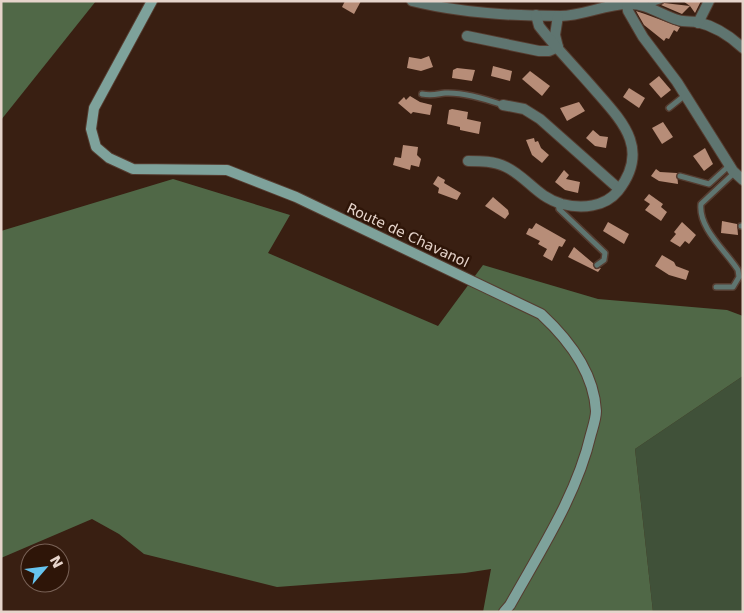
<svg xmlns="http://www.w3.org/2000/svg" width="744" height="613" font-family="'DejaVu Sans',sans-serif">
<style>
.green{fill:#405139}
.forest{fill:#506847}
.building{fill:#b78d78}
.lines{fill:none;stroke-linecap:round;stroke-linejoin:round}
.lane-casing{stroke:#553c30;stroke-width:8}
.street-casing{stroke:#553c30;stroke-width:12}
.secondary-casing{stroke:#553c30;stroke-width:12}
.lane{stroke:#5f7570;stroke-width:5}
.street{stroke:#5f7570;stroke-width:10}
.secondary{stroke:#7ea29b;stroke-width:10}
.labels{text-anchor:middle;stroke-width:5;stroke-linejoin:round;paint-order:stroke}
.street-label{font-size:14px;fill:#e6d4cb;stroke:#2e1508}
</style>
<rect width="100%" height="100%" fill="#391f12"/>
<!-- green -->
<polygon class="green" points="743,376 743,612 653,612 635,449"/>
<!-- forest -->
<g class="forest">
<polygon points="1,1 96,1 1,120"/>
<polygon points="173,179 290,215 268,253 438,326 483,265 598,299 727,310 743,316 743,376 635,449 653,612 483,612 491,569 465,573 277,587 144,554 119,534 92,519 1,558 1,231"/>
</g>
<!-- building -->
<g class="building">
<polygon points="345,1 361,1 354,14 342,7"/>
<polygon points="683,1 701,1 695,13 690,6 682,14 661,5 664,3 690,6"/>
<polygon points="636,11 645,14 680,27 677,32 674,30 669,39 666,38 664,41 644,25"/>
<polygon points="429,56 433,67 421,71 407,68 409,57 421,59"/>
<polygon points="493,66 512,71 510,81 491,76"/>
<polygon points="457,68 475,70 472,81 452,78 453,70"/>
<polygon points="530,71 550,86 542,96 522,79"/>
<polygon points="659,76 671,90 661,98 649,84"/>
<polygon points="629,88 645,98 639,108 623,97"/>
<polygon points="410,96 420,102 432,105 430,115 413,112 411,114 398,103 404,97 406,100"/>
<polygon points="579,102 585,111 567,121 560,108"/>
<polygon points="452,109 468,112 467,119 481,122 479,134 460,130 460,127 447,124 449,110"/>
<polygon points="663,122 673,137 662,144 652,128"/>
<polygon points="593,130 600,136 608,137 606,148 595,146 586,138"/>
<polygon points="534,138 535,142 538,141 541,148 549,155 542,163 532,155 526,140"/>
<polygon points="403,145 418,147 417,155 421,159 419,167 411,165 410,170 393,165 395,157 401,158"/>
<polygon points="705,148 713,164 704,171 693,156"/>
<polygon points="656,169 660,172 677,173 678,184 659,181 651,176"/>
<polygon points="564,170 569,175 566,179 580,182 578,193 565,190 555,182"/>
<polygon points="438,176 445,180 444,183 461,193 457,200 438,193 439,188 433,184"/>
<polygon points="649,194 663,204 661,207 667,212 661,221 645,210 650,204 644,200"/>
<polygon points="493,197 508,210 509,214 505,219 485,206"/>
<polygon points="722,221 737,224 738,235 721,233"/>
<polygon points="608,222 629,234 624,244 603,231"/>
<polygon points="682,222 696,235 689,244 685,241 680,247 670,241 676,234 674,232"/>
<polygon points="536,223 566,240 562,247 559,246 552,261 543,256 547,249 538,244 540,241 526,234 529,228 532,229"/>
<polygon points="574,247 593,263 595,269 601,268 598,272 568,257"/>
<polygon points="662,255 674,262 676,266 689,271 686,280 669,275 655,266"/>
</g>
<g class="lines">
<defs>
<g id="lane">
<polyline points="645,6 660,1"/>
<path d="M422,94C432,96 437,94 445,93C464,92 486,99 503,105"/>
<polyline points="669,108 684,96"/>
<polyline points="680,176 709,184 731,164"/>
<polyline points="558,203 559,209 605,253 604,260 597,265"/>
<polyline points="741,226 743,226"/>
<path d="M716,287H733L739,277L738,270C726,251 698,228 701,204L734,173"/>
</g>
<g id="street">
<path d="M412,1C460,13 511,16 560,16C583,16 605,4 628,4C647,3 661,15 678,20C684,22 691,21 697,22C715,26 730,36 743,48"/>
<polyline points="627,3 628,11 643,37 677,82 733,171 743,180"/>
<polyline points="698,23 709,1"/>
<polyline points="467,36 539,51 549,51 558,47"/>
<polyline points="558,47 555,35 558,16"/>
<polyline points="503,105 524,109 540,119 619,189"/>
<path d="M468,161C481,161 494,161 506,167C527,177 537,197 562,204C582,209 605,207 618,191C651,149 622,121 594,89C576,68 556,48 539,26L536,15"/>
</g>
<path id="secondary" d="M152,1L94,108L91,129L96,147L109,158L133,169L227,170L296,197L541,314C568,339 594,373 596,411C596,418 593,427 591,434C577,495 540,551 510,605L504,612"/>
</defs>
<!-- lane casing -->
<use href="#lane" class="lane-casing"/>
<!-- street casing -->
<use href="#street" class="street-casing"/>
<!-- secondary casing -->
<use href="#secondary" class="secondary-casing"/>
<!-- lane -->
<use href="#lane" class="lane"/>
<!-- street -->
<use href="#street" class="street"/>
<!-- secondary -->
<use href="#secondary" class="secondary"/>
</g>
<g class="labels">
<!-- street labels -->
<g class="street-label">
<text transform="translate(408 235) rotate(25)" y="5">Route de Chavanol</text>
</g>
</g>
<!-- border -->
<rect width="744" height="613" fill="none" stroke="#e6d4cb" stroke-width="5"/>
<!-- north arrow -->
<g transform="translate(45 568) rotate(62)"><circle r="24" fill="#2e1508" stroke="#786156"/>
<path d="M0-4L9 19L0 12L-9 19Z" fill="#66c4ef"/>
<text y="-8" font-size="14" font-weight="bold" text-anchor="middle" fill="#e6d4cb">N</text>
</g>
</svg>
